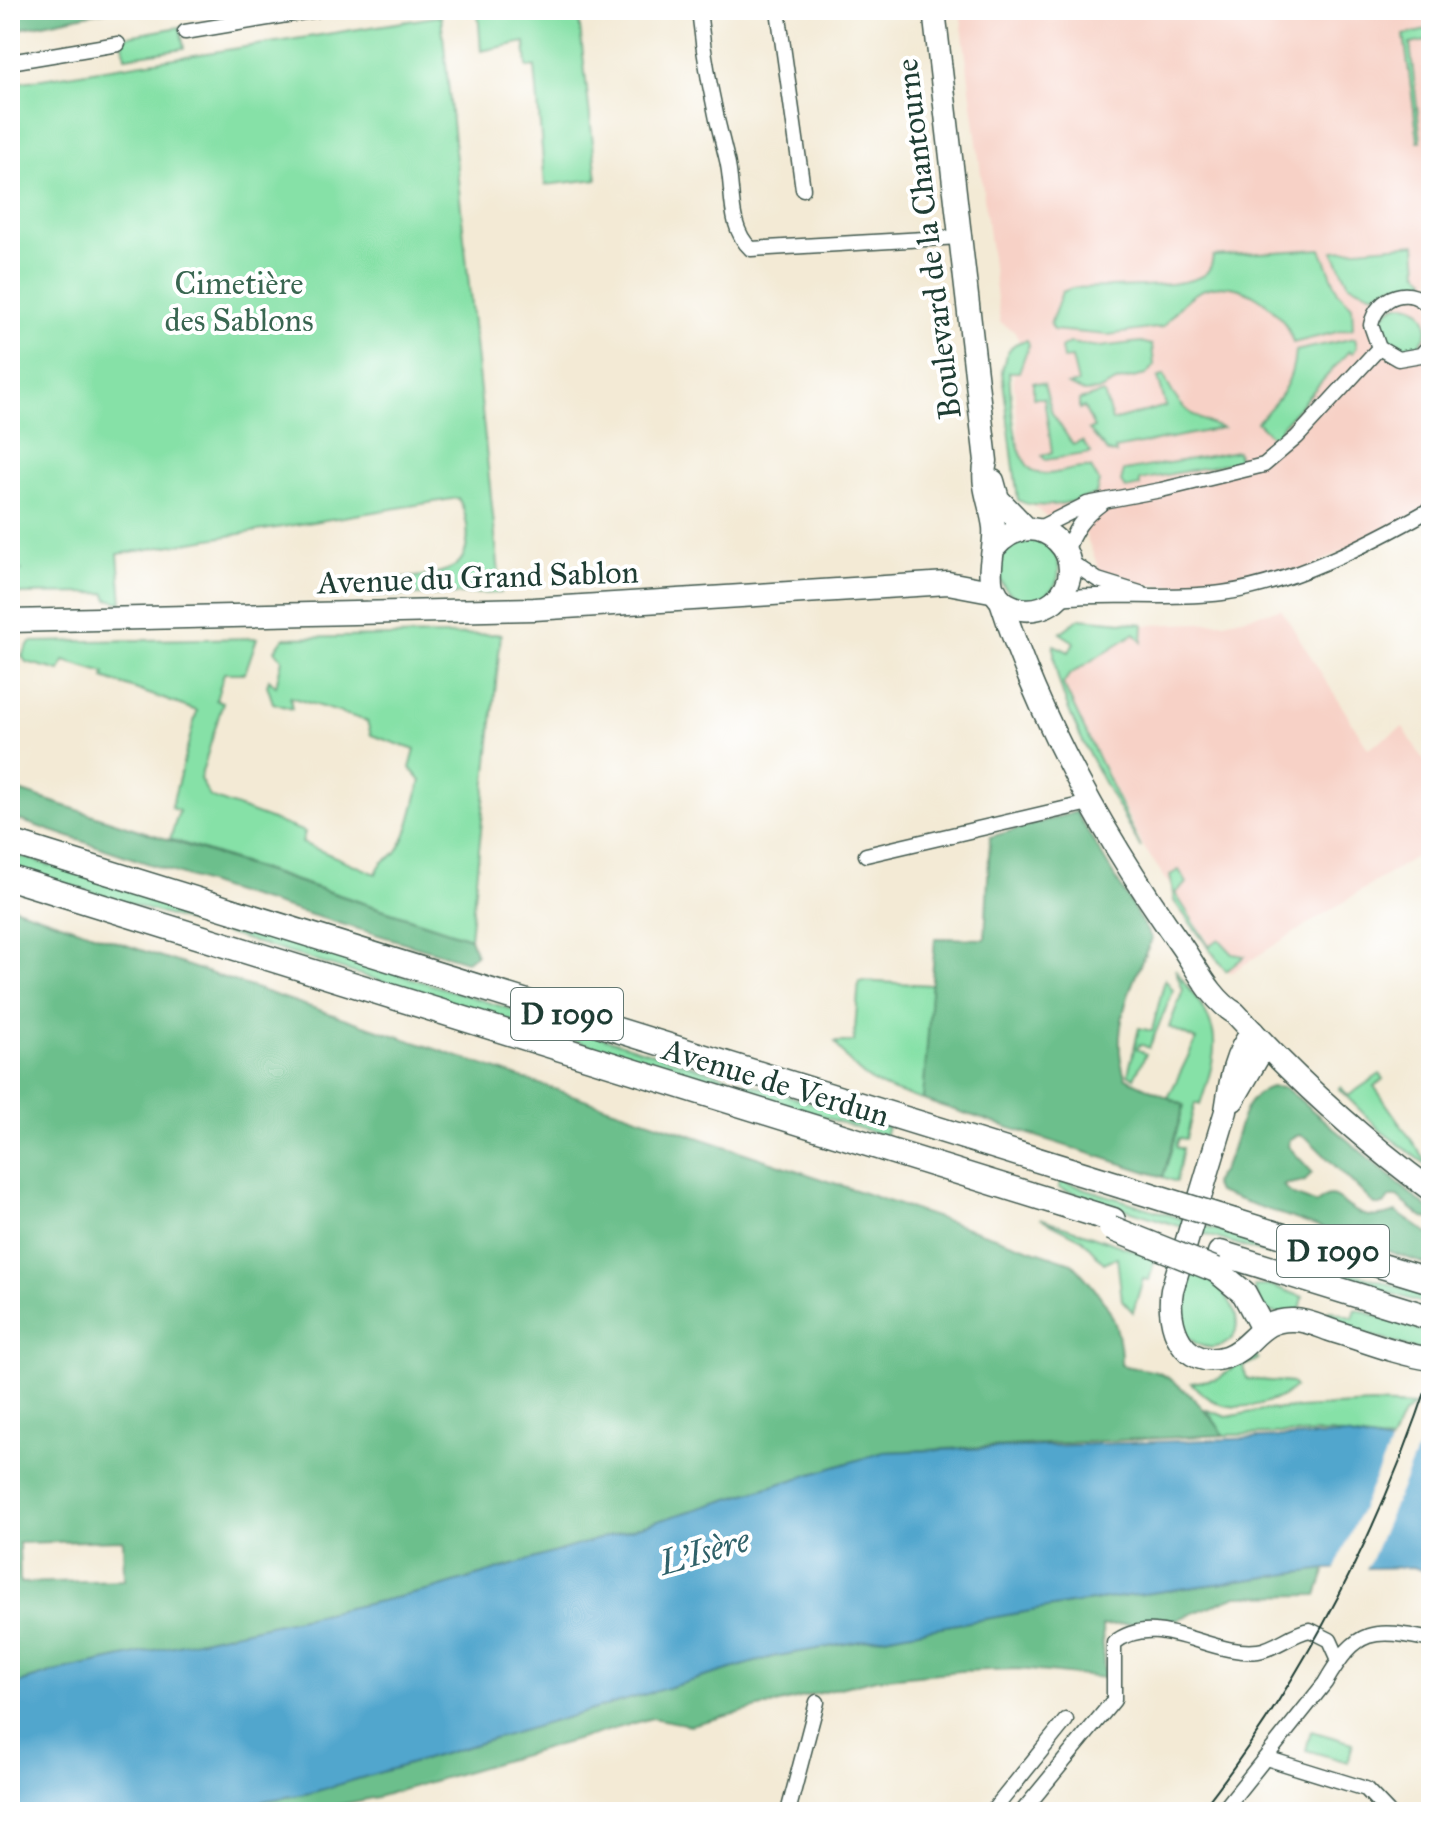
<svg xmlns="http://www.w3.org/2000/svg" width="1441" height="1822" font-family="'IM FELL Great Primer',serif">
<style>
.built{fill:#f7d1c6}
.green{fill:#86e1a7;stroke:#528f6e;stroke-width:2}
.forest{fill:#6cbf8c;stroke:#467e60;stroke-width:2;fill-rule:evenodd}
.water{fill:#51a6cd;stroke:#387280;stroke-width:2}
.pier{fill:#f3ead5}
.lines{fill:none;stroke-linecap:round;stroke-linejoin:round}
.street-casing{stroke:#3f574c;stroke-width:17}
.secondary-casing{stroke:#3f574c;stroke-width:25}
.primary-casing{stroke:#3f574c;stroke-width:27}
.street{stroke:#fff;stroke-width:14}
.secondary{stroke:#fff;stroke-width:22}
.primary{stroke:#fff;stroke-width:24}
.tram{stroke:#1f3d34;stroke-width:2}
.primary-bridge-casing{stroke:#3f574c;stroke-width:27;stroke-linecap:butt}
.primary-bridge{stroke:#fff;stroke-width:24}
.labels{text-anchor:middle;stroke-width:8;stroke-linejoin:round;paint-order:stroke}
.shield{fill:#fff;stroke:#627771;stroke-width:2}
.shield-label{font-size:30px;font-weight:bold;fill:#1f3d34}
.street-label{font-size:32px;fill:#1f3d34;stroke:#fff}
.park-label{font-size:32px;fill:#396651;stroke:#fff}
.water-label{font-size:34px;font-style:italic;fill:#30626a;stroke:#fff}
</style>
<rect width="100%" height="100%" fill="#fff"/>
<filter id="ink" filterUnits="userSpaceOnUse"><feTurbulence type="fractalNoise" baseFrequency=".0125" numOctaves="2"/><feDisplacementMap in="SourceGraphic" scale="16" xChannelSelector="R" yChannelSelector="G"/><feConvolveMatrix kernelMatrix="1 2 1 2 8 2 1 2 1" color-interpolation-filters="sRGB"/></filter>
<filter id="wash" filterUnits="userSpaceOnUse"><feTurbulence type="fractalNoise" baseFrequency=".006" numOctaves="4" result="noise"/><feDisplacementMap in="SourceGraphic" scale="32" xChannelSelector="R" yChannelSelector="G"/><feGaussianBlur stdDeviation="1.8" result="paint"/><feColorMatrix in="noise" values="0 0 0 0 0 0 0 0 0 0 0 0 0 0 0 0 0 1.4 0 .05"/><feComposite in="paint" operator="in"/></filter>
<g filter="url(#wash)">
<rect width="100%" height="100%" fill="#f3ead5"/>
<!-- built -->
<g class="built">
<polygon points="960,10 1431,10 1431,507 1305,570 1207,587 1127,584 1101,574 1084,531 1073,521 1049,518 1024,500 1013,377 1015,364 1024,351 1015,332 1000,322"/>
<polygon points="1281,609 1368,748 1403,727 1431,772 1431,847 1230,973 1143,846 1063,684 1069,675 1069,652 1084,620 1149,625 1224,622"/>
</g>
<!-- green -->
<g class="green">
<polygon points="478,10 578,10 597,179 545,185 535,67 527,67 525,42 481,51"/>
<path d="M441,16L501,593L373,596L364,583C391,579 421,579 447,570C475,561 470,518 458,498L118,554L122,603L108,599L105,593L10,594V573L23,570L10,572V84Z"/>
<polygon points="180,27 184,48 125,57 122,37"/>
<polygon points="1431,29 1431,40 1410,44 1421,141 1418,141 1404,35"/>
<polygon points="1416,244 1418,271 1426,278 1424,282 1392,285 1373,294 1349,284 1333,251"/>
<path d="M1321,249L1338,292L1352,306L1353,328L1293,343C1286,310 1240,276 1205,289C1187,295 1174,313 1163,327L1108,335L1053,330L1050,325L1062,292L1072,288C1100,286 1188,290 1206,273C1211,268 1212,263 1213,256Z"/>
<circle cx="1404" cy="327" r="23"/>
<path d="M1355,338L1357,347L1353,353L1349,351L1280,428L1282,433L1274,439L1257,422C1279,400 1293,383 1295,351Z"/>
<path d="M1027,340L1029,344L1019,372H1009C1011,396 1012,460 1035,472C1051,479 1074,465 1091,468L1099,482L1096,494C1075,502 1038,512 1018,500L1002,372C1005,355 1008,343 1027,340Z"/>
<polygon points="1141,342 1152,345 1154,365 1146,375 1118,381 1098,391 1084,392 1068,385 1078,383 1072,358 1063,359 1061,348 1069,343 1100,347"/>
<path d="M1164,375C1176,406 1190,417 1222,428L1115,449L1116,454L1108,452L1089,430L1094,428L1084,407L1079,409V400L1104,393L1112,421L1166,406L1158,378Z"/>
<polygon points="1033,382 1044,384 1052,413 1073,445 1082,441 1091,453 1045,460 1042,456 1052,452 1044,398 1033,398"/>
<polygon points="1237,451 1239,461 1140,480 1140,486 1126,489 1121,482 1124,471"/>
<circle cx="1029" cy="570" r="30"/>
<path d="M1080,618L1143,624L1142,642L1135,633L1069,675L1063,684L1141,848C1114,800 1050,696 1054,645L1069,652L1074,642L1060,633Z"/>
<path d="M501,634L470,938L170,839L179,811L171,808L197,711L104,678L105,673L64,661L60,671L26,662L22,656L30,642L257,638L245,673H224L216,700L223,702L200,779L210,797L305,832L302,843L376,874C384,854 388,864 397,851C410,833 414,803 421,781L410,768L415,750L371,735L367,721L290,697L292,709L273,703L267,685L269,679L276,686L282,659L275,650L284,638Z"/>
<polygon points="10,853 888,1127 885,1136 10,867"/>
<polygon points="1179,870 1187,883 1175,893 1209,946 1219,939 1233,954 1245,956 1226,971 1174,901 1170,875"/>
<path d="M1175,969C1219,1028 1224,1033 1200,1105L1195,1103L1186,1139L1179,1138L1176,1147L1183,1149L1176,1182L1163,1177L1184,1105L1168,1098L1196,1040L1169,1027L1183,990Z"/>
<polygon points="1165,979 1173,990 1170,999 1149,1048 1140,1044 1137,1049 1146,1054 1134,1078 1128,1074 1139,1028 1152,1031"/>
<path d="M859,981L932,985L923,1100C879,1087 860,1082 835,1042H854Z"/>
<polygon points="1380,1074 1384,1079 1374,1086 1426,1161 1431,1159 1431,1168 1381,1131 1339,1089 1341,1087 1348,1096"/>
<polygon points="1061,1181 1431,1297 1431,1306 1059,1188"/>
<polygon points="1040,1218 1155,1258 1149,1280 1143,1279 1133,1312 1122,1300 1117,1257 1104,1263 1082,1239"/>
<path d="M1185,1266C1204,1273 1217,1283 1228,1299C1261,1349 1192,1366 1180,1322C1175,1306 1183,1282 1185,1266Z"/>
<path d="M1254,1286H1273L1303,1297L1299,1314C1270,1314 1262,1316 1254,1286Z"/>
<polygon points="1356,1309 1431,1334 1431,1354 1326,1322 1329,1310 1353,1318"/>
<path d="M1253,1350L1258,1359L1243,1367L1247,1379L1292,1383L1295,1387C1281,1401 1249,1409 1229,1406C1214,1405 1201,1392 1191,1383L1220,1378Z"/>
<polygon points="1371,1404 1414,1406 1403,1415 1391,1442 1331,1433 1224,1435 1207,1410 1227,1417 1262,1410"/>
<polygon points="1311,1731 1353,1743 1348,1762 1306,1750"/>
</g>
<!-- forest -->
<g class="forest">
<polygon points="10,10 110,10 10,31"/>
<polygon points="10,788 470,938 476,955 466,961 224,889 10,817"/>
<path d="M1076,812L1152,939C1132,980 1108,1035 1126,1078L1184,1105L1163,1177L923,1100L935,938L985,939L990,837Z"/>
<path d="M10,906L1072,1263C1102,1295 1122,1318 1121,1365C1133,1369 1148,1368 1159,1373C1182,1383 1210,1414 1224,1435L884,1452L431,1590L54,1672L10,1686ZM123,1540L124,1580L20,1583L19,1543Z"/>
<path d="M1271,1087L1285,1088L1299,1099L1431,1211V1219L1423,1218L1397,1197H1390L1384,1205H1375L1307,1138L1299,1135L1290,1139L1288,1146L1312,1172L1305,1181L1283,1185C1291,1199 1304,1196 1315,1204C1319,1202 1322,1199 1326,1197C1344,1191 1351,1229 1396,1212L1431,1236V1266L1217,1192L1213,1183C1218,1176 1224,1168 1227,1161C1241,1134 1238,1098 1271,1087Z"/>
<polygon points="1326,1569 1317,1595 1237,1596 1175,1620 1102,1626 1104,1678 1019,1669 960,1671 876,1679 690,1725 652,1718 377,1797 305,1812 197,1812 310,1793 772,1657 1070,1604"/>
</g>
<!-- water -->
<polygon class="water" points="1344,1435 1431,1452 1431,1574 1413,1567 1326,1569 1070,1604 772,1657 310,1793 197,1812 10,1812 10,1686 54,1672 431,1590 884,1452"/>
<!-- pier -->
<polygon class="pier" points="1392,1440 1419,1445 1371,1560 1364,1573 1333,1573"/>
</g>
<g filter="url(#ink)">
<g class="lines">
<defs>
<g id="street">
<path d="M699,10C704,60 713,107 726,156C735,187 726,226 751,249L960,237"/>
<polyline points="778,10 803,189"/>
<polyline points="185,32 317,10"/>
<polyline points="10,62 118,44"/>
<path d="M1431,310C1412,282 1377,296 1371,325L1379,348L1398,359L1421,355L1431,344"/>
<polyline points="1037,529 1087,504 1161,490 1264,465 1297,437 1379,348"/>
<path d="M1066,553C1073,530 1083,517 1102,503"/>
<polyline points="1069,561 1098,580 1140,593"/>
<path d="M1058,598C1112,592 1167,600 1222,593C1291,584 1371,543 1431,509"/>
<polyline points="866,855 1089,803"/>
<polyline points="1266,1758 1366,1789 1388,1812"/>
<polyline points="788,1812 817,1702"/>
<polyline points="992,1812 1066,1720"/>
<path d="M1022,1812L1114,1700V1643C1156,1609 1211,1657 1258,1651C1275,1649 1292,1633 1310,1630L1330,1640L1339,1660"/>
<path d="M1222,1812L1325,1683C1357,1627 1373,1628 1431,1640"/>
</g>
<g id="secondary">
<path d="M934,10L986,461C980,485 991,503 994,527C997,557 973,597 1020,609C1032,611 1045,608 1054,601C1099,564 1039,497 995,547"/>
<polyline points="993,481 998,499 1026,528"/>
<path d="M1000,598C1040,723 1106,840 1182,947C1197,969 1212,1000 1235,1013C1295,1078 1360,1138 1431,1190"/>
<polyline points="10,621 534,609 948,583 996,592"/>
<path d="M1253,1032C1234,1053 1230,1084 1226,1111L1172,1290C1166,1324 1182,1371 1226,1357C1254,1347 1258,1318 1294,1320C1306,1320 1319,1326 1330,1330C1363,1340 1397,1354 1431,1359"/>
<polyline points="1233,1100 1259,1055 1253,1033"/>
</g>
<g id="primary">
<polyline points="10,842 1125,1187"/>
<polyline points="10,878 1113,1220"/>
<polyline points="1234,1221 1431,1281"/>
<polyline points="1220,1253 1431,1318"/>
<polyline points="1216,1270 1244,1293 1262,1327"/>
</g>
</defs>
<!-- street casing -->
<use href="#street" class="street-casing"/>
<!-- secondary casing -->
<use href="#secondary" class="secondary-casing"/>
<!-- primary casing -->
<use href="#primary" class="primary-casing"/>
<!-- street -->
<use href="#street" class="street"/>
<!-- secondary -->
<use href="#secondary" class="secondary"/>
<!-- primary -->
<use href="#primary" class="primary"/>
<!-- tram -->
<path class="tram" d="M1200,1812C1302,1682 1379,1532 1431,1375"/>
<defs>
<g id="primary-bridge">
<polyline points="1125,1187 1234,1221"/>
<polyline points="1111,1228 1216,1270"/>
</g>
</defs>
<!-- primary-bridge casing -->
<use href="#primary-bridge" class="primary-bridge-casing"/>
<!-- primary-bridge -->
<use href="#primary-bridge" class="primary-bridge"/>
</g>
</g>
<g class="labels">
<!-- shield labels -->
<g class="shield">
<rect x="511" y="988" width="112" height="52" rx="6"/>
<rect x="1277" y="1225" width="112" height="52" rx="6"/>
</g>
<g class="shield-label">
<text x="567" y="1024">D 1090</text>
<text x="1333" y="1261">D 1090</text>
</g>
<!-- street labels -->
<g class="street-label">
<text transform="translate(928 239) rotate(-97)" y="11">Boulevard de la Chantourne</text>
<text transform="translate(478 577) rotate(-2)" y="11">Avenue du Grand Sablon</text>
<text transform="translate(776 1082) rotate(17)" y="11">Avenue de Verdun</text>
</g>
<!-- park labels -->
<g class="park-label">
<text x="239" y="294">Cimetière<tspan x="239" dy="37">des Sablons</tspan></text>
</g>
<!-- water labels -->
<g class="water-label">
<text transform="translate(704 1551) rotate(-16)" y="12">L'Isère</text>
</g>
</g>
<!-- margin -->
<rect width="1441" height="1822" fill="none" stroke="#fff" stroke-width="40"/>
</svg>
